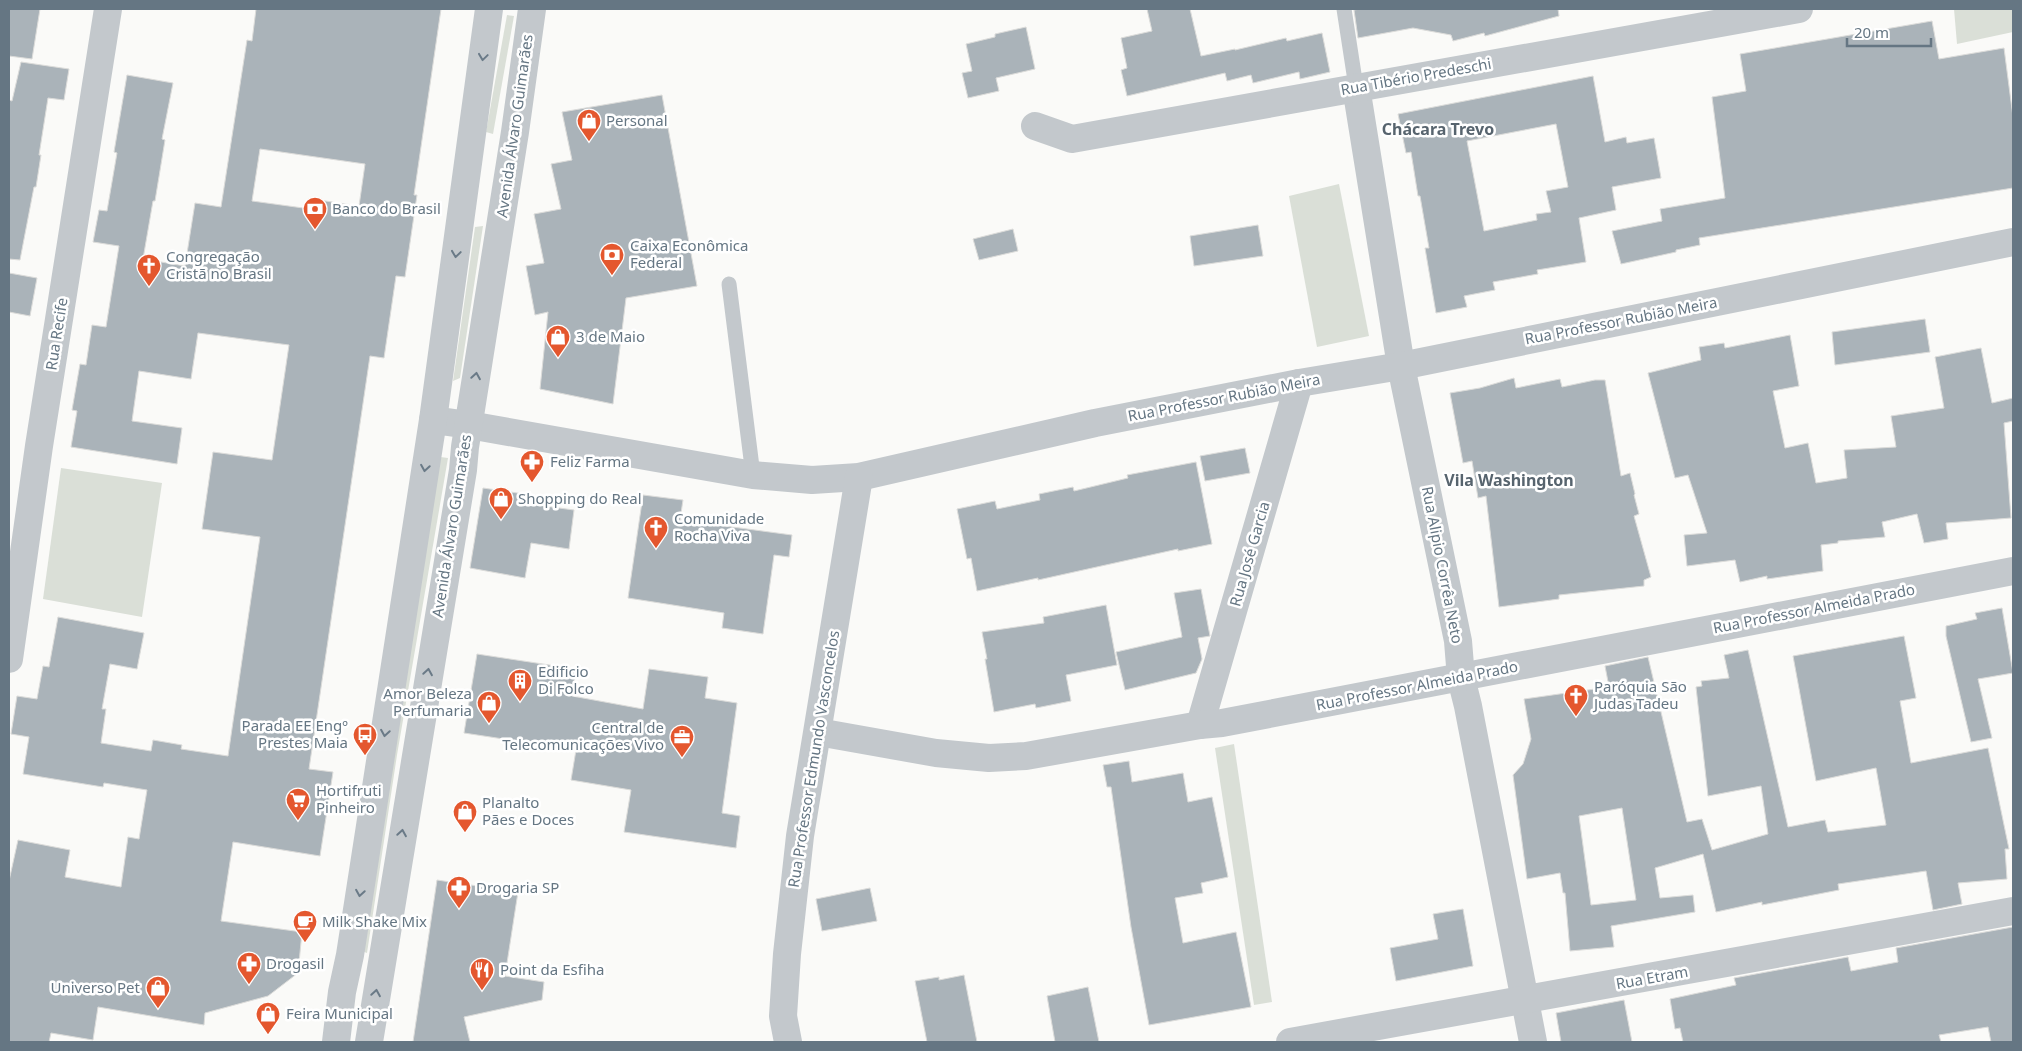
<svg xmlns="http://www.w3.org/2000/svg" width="2022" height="1051" font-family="'Noto Sans',sans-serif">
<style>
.green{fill:#dadfd7}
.building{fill:#aab3b9;stroke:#dcdcda;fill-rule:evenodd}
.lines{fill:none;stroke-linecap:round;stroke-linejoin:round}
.service{stroke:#c3c8cc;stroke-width:15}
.minor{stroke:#c3c8cc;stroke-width:28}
.tertiary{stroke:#c3c8cc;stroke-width:28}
.oneway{stroke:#6a7a87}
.labels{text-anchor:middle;stroke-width:5;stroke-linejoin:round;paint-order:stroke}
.street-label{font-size:15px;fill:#657683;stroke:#fff}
.poi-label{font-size:15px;fill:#657683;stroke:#fff;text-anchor:start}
.neighbourhood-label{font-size:16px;font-weight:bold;fill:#57646e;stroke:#fff}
</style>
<rect width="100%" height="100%" fill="#fafaf8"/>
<!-- green -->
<g class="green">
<polygon points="1954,9 2013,9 2013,32 1957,44"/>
<polygon points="507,15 514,16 493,134 486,132"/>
<polygon points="1339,184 1369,336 1317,347 1289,196"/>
<polygon points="483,226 460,378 453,381 475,227"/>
<polygon points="433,456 448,458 397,755 367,953 359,950"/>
<polygon points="61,468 162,483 142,617 43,599"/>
<polygon points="1234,744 1272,1002 1254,1005 1215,748"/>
</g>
<!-- building -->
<g class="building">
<polygon points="9,9 40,9 32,59 9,56"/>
<path d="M256,9H441L414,195H417L405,277L396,276L384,358L370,356L309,769L333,772L320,856L233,842L221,921L302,932L298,973L268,996L205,1013L204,1025L98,1007L93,1040L51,1033L49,1042H9V881L18,840L70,850L65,877L121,887L128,837L139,839L147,790L104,783L103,787L23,774L29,737L11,734L17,696L37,699L43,666L49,667L58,617L144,633L137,669L110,664L102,709H106L101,743L151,751L153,740L182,745L181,749L228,756L260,537L202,529L213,452L272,460L289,345L198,333L191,379L139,371L132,421L182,428L177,464L71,447L77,411L72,410L80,364L86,365L92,325L106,327L119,246L93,242L99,210L107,211L117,153L114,152L127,75L173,83L162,139L165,140L155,201H153L143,259L185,266L195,203L221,207L247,40L252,41ZM260,149L365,164L359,206L319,200L318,210L252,201Z"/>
<polygon points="1147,9 1190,9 1201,56 1235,49 1235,50 1286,38 1287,41 1322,33 1330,72 1300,79 1299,72 1253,83 1251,75 1227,81 1225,73 1127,96 1121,70 1127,68 1121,38 1152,31"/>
<polygon points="1360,9 1558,9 1559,16 1485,36 1484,33 1453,41 1451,35 1413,28 1358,38 1354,10"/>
<polygon points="1932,21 1939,59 2004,48 2013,117 2013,188 1699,238 1700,245 1676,250 1676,252 1621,264 1612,231 1662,221 1660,209 1725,198 1712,97 1746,91 1740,54"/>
<polygon points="1026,27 1035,69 996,78 999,91 968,98 962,73 972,71 966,44 995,37 995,34"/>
<polygon points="21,62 69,69 64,100 48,98 39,155 41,155 36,187 34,187 20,260 9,259 9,100 12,101"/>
<path d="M1593,76L1605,142L1626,137L1627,143L1654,138L1661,178L1612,187L1616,210L1579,218L1586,262L1537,270L1538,274L1493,282L1495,290L1464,296L1467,307L1436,313L1425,248H1429L1420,196H1418L1411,152L1406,153L1398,114ZM1556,124L1568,187L1546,191L1551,212L1536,214L1537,220L1484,231L1467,141Z"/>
<polygon points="662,95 697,286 626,298 613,404 540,389 548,312 535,315 526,266 544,263 534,214 561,209 551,164 572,160 562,112"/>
<polygon points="1258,225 1263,256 1194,266 1190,236"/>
<polygon points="1013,229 1018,251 979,260 973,239"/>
<polygon points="9,273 37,278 30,316 9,312"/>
<polygon points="1925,319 1930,352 1835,365 1832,332"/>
<polygon points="1790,335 1799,386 1773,391 1785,448 1808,443 1816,483 1847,478 1844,450 1896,447 1891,416 1944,408 1935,357 1981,348 1992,403 2013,398 2013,421 2004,423 2011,518 1946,523 1948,539 1924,543 1917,514 1882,522 1885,537 1838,541 1838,543 1821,545 1823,571 1767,579 1767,576 1740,582 1735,560 1687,566 1684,535 1707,533 1688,475 1675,478 1648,373 1701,360 1699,347 1724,343 1725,348"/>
<polygon points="1514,378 1516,388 1560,379 1562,387 1595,380 1605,380 1621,476 1630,473 1635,494 1634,495 1639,514 1634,516 1651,577 1644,580 1644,586 1559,595 1559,599 1499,607 1486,496 1478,498 1472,461 1463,463 1450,393 1480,388"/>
<polygon points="1245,448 1250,473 1205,481 1200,456"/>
<polygon points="1196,462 1212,544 1178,551 1178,549 1038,580 1038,578 977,591 971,558 967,559 957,509 995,501 997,509 1040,500 1039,494 1073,487 1074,491 1128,478 1127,475"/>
<polygon points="483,488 538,496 537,505 574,510 569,549 531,543 525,578 470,568"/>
<polygon points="643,495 683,500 680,520 792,535 789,557 774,555 763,634 722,628 724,613 628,598"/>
<polygon points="1201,589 1210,636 1198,638 1202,659 1196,673 1125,690 1116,652 1182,637 1174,593"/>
<polygon points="1106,605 1117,665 1066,675 1071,701 1036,708 1035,704 994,712 985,659 987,659 982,632 1044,623 1043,617"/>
<polygon points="2002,608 2013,673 1978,679 1992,738 1971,742 1946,636 1946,626 1977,619 1975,613"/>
<path d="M1904,636L1916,698L1900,701L1911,763L1988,748L2009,849H2005L2007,879L1958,883L1962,904L1933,910L1926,871L1838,884L1839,890L1762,905V902L1716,912L1703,854L1655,868L1660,898L1693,895L1695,912L1611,926L1614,947L1570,951L1565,893H1563L1560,873L1527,879L1513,775L1523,764L1531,739L1524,699L1609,687L1605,666L1648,657L1687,822L1702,819L1712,850L1768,834L1761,786L1708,796L1696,687L1702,686L1701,681L1729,678L1724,655L1748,650L1788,827L1825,820L1828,832L1886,825L1876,768L1816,781L1793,656ZM1622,808L1636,900L1591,905L1579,816Z"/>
<polygon points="477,654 576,669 572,696 643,709 649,669 708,677 705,698 737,703 722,813 740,816 736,848 624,832 631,790 571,780 576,750 464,733"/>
<polygon points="1129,761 1132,782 1183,773 1188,802 1212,797 1228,877 1201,883 1203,893 1175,898 1183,943 1236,932 1251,1007 1149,1025 1131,927 1111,787 1107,787 1103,765"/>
<polygon points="437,880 518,892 505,976 544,982 542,1000 464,1017 470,1042 413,1042"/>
<polygon points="870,888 877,921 822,931 816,899"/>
<polygon points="1463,909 1473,966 1396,981 1390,948 1438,939 1433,914"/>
<polygon points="2013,927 2013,1042 1991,1042 1988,1027 1939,1035 1941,1042 1683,1042 1680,1028 1675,1029 1670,999 1736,985 1734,978 1848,957 1851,971 1898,962 1896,948"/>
<polygon points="964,975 977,1042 927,1042 915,981 939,977 939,980"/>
<polygon points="1088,987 1099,1042 1055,1042 1047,996"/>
<polygon points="1624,1000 1632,1042 1561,1042 1556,1013"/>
</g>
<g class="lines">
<!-- service -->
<g class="service">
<polyline points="1344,9 1356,87"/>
<polyline points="729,284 753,475"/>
</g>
<!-- minor -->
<g class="minor">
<polyline points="1356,87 1401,366 1458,641 1461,678 1468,706 1533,1042"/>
<polyline points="1035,126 1072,139 1799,9"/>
<polyline points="433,420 469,425 753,475 812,480 859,477 1095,423 1299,383 1401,366 2013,242"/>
<polyline points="9,659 39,446 108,9"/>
<polyline points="1200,725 1299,383"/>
<polyline points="818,732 936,753 989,758 1026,756 1200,725 1222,723 2013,571"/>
<polyline points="788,1042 783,1016 787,954 800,836 859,477"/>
<polyline points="1290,1042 2013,911"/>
</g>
<!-- tertiary -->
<g class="tertiary">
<polyline points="336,1042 342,992 350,955 433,420 489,9"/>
<polyline points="369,1042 463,470 465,447 515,132 532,9"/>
</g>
</g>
<!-- one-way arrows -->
<defs><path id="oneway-chevron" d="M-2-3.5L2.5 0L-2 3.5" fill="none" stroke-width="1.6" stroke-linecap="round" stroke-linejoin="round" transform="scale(1.25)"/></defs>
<g class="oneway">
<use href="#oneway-chevron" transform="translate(483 57) rotate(98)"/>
<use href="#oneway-chevron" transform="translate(456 254) rotate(98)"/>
<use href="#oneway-chevron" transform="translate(476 376) rotate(-81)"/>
<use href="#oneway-chevron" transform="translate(425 468) rotate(99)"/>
<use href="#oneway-chevron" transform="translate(428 672) rotate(-81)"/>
<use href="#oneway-chevron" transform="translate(385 733) rotate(99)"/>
<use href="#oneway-chevron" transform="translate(402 833) rotate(-81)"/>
<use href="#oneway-chevron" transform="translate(360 893) rotate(99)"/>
<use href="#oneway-chevron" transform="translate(376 993) rotate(-81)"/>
</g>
<!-- icons -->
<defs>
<symbol id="shop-pin" viewBox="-11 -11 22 30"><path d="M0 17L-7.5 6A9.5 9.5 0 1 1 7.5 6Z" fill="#e4572e" stroke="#fff"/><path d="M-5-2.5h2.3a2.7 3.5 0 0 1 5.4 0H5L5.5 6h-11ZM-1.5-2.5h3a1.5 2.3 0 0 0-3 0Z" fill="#fff"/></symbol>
<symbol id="bank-pin" viewBox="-11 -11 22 30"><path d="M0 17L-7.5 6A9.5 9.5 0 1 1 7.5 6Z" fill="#e4572e" stroke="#fff"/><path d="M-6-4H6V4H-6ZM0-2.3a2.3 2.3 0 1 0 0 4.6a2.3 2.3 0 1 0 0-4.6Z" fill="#fff"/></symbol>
<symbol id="church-pin" viewBox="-11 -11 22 30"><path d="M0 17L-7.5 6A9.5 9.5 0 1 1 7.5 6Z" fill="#e4572e" stroke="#fff"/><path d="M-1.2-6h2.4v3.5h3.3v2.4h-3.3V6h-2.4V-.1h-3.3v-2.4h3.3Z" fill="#fff"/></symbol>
<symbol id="pharmacy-pin" viewBox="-11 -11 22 30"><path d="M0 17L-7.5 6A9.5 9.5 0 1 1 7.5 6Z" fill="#e4572e" stroke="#fff"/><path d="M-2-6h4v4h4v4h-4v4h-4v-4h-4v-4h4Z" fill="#fff"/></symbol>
<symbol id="building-pin" viewBox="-11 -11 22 30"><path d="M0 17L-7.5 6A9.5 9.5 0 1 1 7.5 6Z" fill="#e4572e" stroke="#fff"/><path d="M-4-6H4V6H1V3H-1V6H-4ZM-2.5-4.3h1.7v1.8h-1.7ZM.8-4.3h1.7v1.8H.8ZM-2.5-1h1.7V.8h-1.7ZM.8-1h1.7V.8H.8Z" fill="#fff"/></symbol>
<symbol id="bus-pin" viewBox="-11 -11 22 30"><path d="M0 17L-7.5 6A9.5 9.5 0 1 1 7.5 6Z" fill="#e4572e" stroke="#fff"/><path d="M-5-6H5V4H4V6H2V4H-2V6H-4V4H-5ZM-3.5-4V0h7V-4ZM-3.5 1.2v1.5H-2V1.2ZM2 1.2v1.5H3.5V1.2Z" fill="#fff"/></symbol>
<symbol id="office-pin" viewBox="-11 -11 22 30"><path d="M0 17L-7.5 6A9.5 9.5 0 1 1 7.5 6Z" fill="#e4572e" stroke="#fff"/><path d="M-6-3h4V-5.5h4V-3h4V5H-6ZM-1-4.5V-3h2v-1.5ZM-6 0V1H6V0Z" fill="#fff"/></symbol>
<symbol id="supermarket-pin" viewBox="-11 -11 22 30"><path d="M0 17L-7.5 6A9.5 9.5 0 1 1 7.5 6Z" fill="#e4572e" stroke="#fff"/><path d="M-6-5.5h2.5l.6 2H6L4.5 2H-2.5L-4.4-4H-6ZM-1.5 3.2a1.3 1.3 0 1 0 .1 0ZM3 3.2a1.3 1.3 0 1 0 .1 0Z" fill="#fff"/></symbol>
<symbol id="cafe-pin" viewBox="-11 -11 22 30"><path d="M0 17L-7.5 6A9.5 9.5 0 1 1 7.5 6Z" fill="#e4572e" stroke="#fff"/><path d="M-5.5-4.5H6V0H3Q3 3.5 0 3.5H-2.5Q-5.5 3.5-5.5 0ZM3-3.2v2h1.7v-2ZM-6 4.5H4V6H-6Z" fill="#fff"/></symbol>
<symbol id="restaurant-pin" viewBox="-11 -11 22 30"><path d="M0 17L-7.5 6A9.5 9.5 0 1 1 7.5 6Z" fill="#e4572e" stroke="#fff"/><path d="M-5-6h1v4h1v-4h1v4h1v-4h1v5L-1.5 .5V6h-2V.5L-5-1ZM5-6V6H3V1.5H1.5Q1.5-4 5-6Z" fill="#fff"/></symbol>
</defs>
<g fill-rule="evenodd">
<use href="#shop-pin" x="575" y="107" width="28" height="38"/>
<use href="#bank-pin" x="301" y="195" width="28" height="38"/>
<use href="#bank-pin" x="598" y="241" width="28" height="38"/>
<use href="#church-pin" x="135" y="252" width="28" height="38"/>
<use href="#shop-pin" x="544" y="323" width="28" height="38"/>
<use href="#pharmacy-pin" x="518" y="448" width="28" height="38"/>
<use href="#shop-pin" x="487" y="485" width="28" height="38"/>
<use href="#church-pin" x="642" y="514" width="28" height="38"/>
<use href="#building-pin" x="506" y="667" width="28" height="38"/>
<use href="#church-pin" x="1562" y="682" width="28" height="38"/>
<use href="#shop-pin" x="475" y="689" width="28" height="38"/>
<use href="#bus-pin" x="351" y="721" width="28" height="38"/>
<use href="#office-pin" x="668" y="723" width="28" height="38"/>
<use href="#supermarket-pin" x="284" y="786" width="28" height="38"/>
<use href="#shop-pin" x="451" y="798" width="28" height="38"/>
<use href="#pharmacy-pin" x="445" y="874" width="28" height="38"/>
<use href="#cafe-pin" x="291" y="908" width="28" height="38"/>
<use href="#pharmacy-pin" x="235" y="950" width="28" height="38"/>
<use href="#restaurant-pin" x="468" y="956" width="28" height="38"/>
<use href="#shop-pin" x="144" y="974" width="28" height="38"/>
<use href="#shop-pin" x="254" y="1000" width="28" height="38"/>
</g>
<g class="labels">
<!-- street labels -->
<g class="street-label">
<text transform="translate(1416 77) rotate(-10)" y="5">Rua Tibério Predeschi</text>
<text transform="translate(515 126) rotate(-82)" y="5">Avenida Álvaro Guimarães</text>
<text transform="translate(1621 321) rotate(-11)" y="5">Rua Professor Rubião Meira</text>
<text transform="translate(57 334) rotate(-81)" y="5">Rua Recife</text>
<text transform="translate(1224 398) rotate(-11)" y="5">Rua Professor Rubião Meira</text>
<text transform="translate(452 526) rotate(-81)" y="5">Avenida Álvaro Guimarães</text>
<text transform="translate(1250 554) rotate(-74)" y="5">Rua José Garcia</text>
<text transform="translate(1442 565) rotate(79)" y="5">Rua Alipio Corrêa Neto</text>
<text transform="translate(1814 609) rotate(-11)" y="5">Rua Professor Almeida Prado</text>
<text transform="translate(1417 686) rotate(-11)" y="5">Rua Professor Almeida Prado</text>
<text transform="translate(814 759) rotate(-81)" y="5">Rua Professor Edmundo Vasconcelos</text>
<text transform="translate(1652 978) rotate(-10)" y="5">Rua Etram</text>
</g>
<!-- poi labels -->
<g class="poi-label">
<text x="606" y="126">Personal</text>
<text x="332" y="214">Banco do Brasil</text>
<text x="630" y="251">Caixa Econômica<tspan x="630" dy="17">Federal</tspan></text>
<text x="166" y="262">Congregação<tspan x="166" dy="17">Cristã no Brasil</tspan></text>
<text x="576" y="342">3 de Maio</text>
<text x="550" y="467">Feliz Farma</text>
<text x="518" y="504">Shopping do Real</text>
<text x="674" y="524">Comunidade<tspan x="674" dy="17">Rocha Viva</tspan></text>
<text x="538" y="677">Edificio<tspan x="538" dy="17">Di Folco</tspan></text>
<text x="1594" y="692">Paróquia São<tspan x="1594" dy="17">Judas Tadeu</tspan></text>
<text x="472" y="699" text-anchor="end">Amor Beleza<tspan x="472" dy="17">Perfumaria</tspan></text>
<text x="348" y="731" text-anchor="end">Parada EE Engº<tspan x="348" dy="17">Prestes Maia</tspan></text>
<text x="664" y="733" text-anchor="end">Central de<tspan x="664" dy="17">Telecomunicações Vivo</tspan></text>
<text x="316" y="796">Hortifruti<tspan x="316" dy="17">Pinheiro</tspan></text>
<text x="482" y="808">Planalto<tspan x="482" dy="17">Pães e Doces</tspan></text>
<text x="476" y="893">Drogaria SP</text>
<text x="322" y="927">Milk Shake Mix</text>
<text x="266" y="969">Drogasil</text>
<text x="500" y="975">Point da Esfiha</text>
<text x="140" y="993" text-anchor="end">Universo Pet</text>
<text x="286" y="1019">Feira Municipal</text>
</g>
<!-- neighbourhood labels -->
<g class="neighbourhood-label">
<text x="1438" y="135">Chácara Trevo</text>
<text x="1509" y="486">Vila Washington</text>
</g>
</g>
<!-- border -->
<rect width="2022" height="1051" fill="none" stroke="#657683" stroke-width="20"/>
<!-- scale -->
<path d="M1847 38v8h84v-8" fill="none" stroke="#657683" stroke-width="2.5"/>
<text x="1854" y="38" font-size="15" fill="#657683" stroke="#ffffff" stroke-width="4" paint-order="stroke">20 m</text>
</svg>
